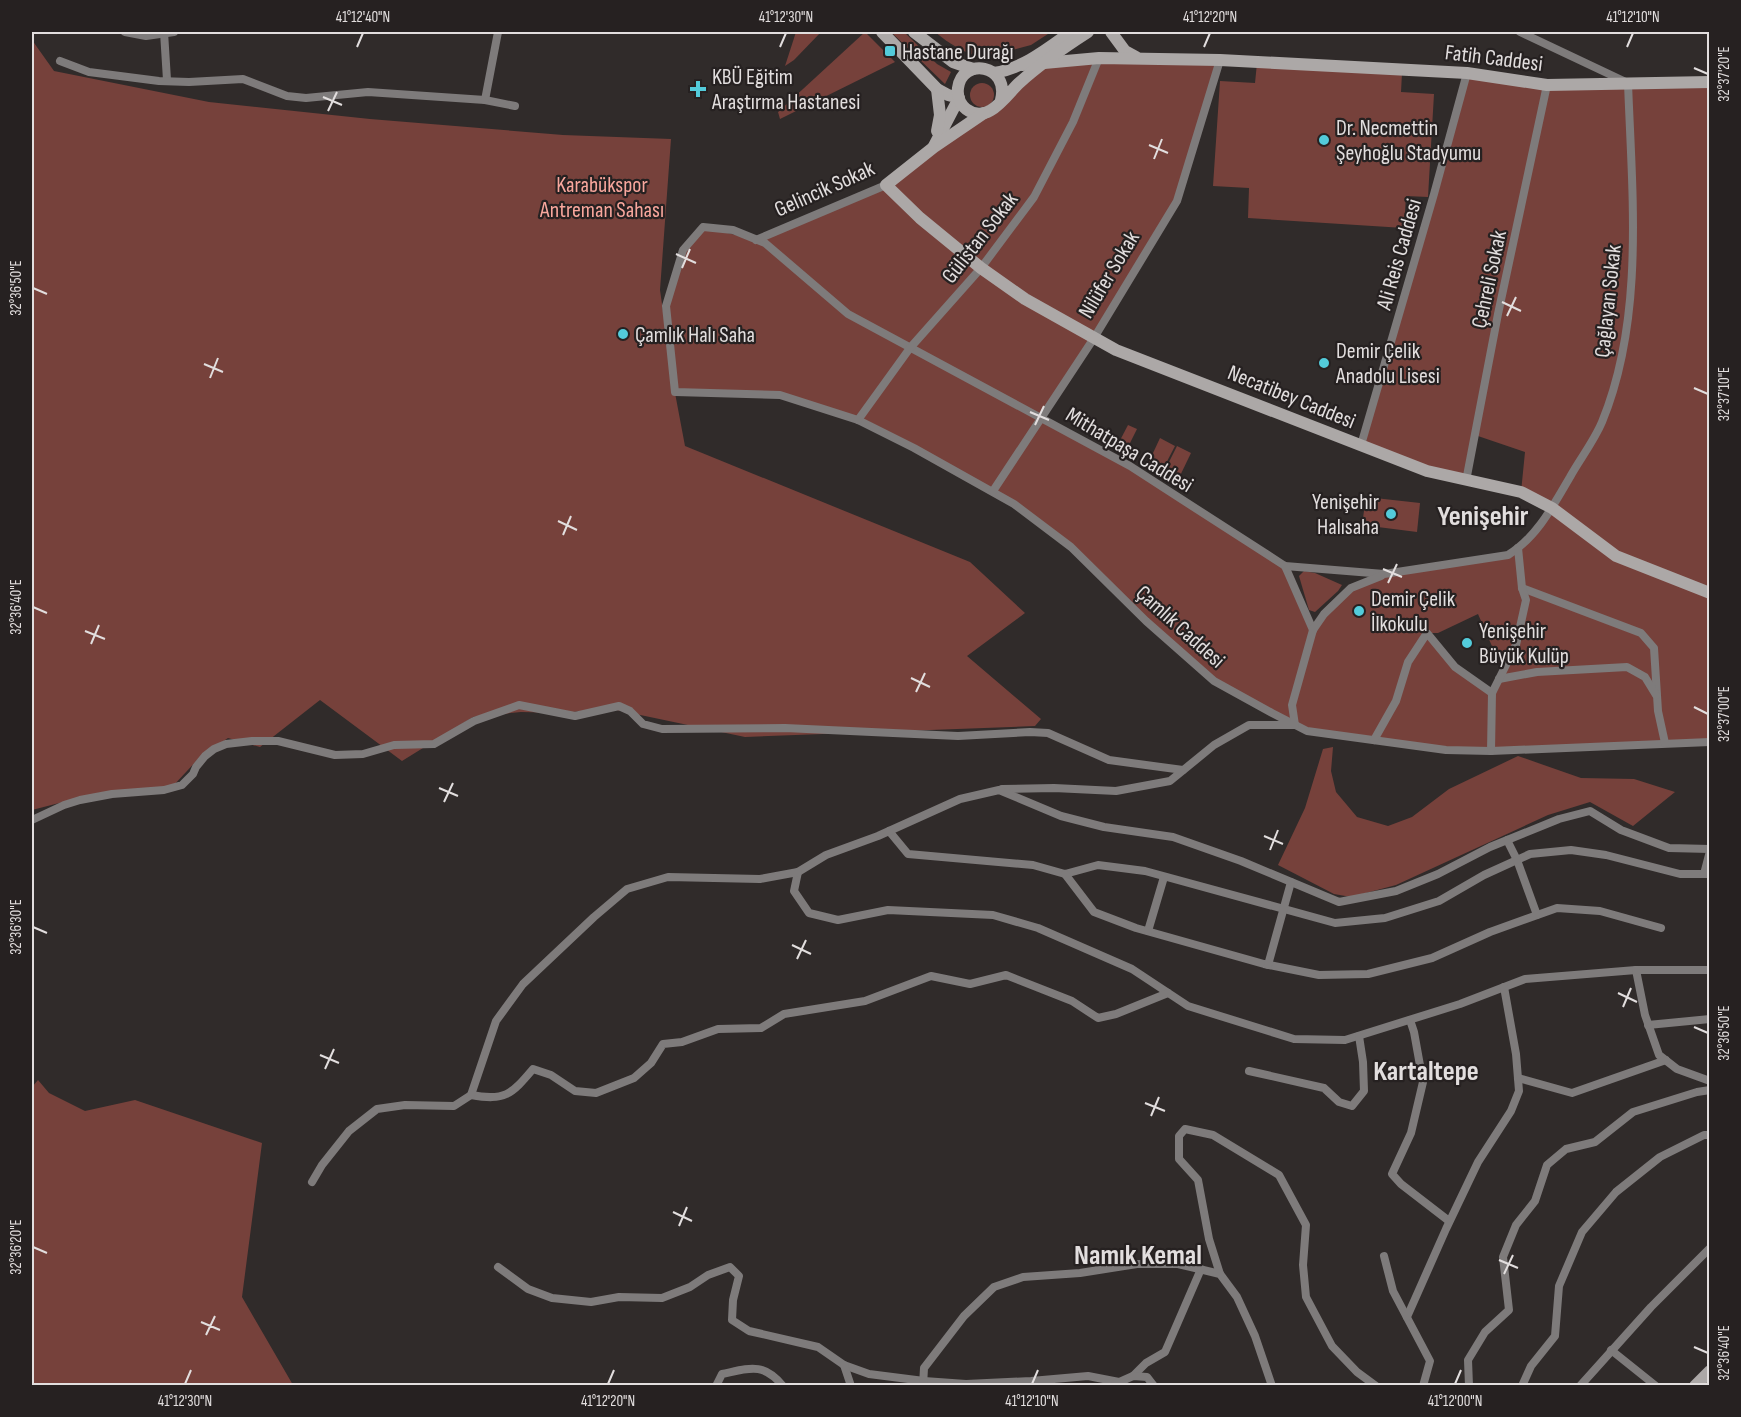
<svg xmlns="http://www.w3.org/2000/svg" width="1741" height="1417" font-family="'Sofia Sans Condensed',sans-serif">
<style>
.green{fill:#76413b;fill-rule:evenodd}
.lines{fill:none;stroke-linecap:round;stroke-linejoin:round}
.street{stroke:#7e7b7b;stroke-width:8}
.secondary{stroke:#aca8a7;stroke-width:12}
.ticks{fill:none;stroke:#e2dede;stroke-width:2}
.poi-dot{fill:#53cbda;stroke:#262121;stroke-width:2}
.labels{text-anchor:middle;stroke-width:4.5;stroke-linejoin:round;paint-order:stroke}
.poi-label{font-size:22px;fill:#e2dede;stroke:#262121;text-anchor:start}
.street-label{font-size:22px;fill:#e2dede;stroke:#262121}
.park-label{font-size:22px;fill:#f9a79d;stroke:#262121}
.district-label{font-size:28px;font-weight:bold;fill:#e2dede;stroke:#262121}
.neatline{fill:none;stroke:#e2dede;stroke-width:2}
.ticks-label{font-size:15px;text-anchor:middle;fill:#e2dede}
</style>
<rect width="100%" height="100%" fill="#302b2a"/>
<!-- green -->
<g class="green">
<polygon points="796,32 821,32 794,60 785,66"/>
<polygon points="865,32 895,62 780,119 778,112"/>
<polygon points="891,32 904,32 937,64 951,72 945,84"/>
<path d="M935,32H1051L1031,45L983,58C966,54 948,43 935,32Z"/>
<path d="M32,40L54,71L209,102L370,119L563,135L671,139L660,290L671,367L666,306L683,250L703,227L756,240L886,185L984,113L1042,62L1220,60L1177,201L1042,418L1130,466L1285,566L1313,630L1351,588L1384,574L1508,555L1552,509L1521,492L1525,452L1475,435L1466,481L1361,445L1467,73L1547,85L1709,82V742L1446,750L1307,731L1214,681L1071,547L1014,504L858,420L780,395L675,393L685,446L970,562L1025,613L967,656L1041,719L1035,726L745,737L607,708L564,713L521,712L473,717L402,761L320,700L260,747L228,738L200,757L173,786L98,793L32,810ZM1478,614L1501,667L1492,693L1455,667L1428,633H1438Z"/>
<polygon points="1257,63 1402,73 1401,92 1434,94 1428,197 1406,196 1404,228 1248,218 1249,188 1213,186 1220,81 1255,83"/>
<circle cx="982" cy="95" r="12"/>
<polygon points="1128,425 1137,429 1125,453 1116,448"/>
<polygon points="1160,438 1175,446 1161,473 1147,466"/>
<polygon points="1177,446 1191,453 1177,482 1163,474"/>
<polygon points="1366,497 1420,503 1417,532 1362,525"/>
<polygon points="1304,571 1315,573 1342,585 1338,591 1315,612 1309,610 1299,576"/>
<polygon points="1333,747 1331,771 1336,792 1357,817 1388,826 1412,817 1449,789 1518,756 1581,778 1634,779 1675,792 1633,826 1590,802 1548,815 1396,885 1351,897 1334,894 1278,865 1305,808 1323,749"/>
<polygon points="38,1080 49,1093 85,1111 135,1100 262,1143 242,1297 293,1385 32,1385 32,1087"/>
</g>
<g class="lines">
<!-- street -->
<g class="street">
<polyline points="125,32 146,36 174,32"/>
<polyline points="164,32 167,80"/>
<path d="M1520,32L1628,83C1632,193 1645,318 1602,422C1594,441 1580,459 1570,477C1553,506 1537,537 1508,555L1384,574L1285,566L1130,466L848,314L765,243L733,230L703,227L683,250L666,306L675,392L780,395L858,420L914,448L1014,504L1071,547L1146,621L1214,681L1272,713L1307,731L1446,750L1491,751L1710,742"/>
<polyline points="60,61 89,72 159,81 189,82 243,79 287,96 306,98 368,92 485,100 515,106"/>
<polyline points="485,100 498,32"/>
<polyline points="756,240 886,185"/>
<polyline points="858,420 910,348 981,268 1034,197 1073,122 1099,58"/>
<polyline points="1361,445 1434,194 1467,73"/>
<polyline points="1466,481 1498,314 1547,85"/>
<polyline points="993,491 1094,338 1177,201 1220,60"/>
<polyline points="1285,566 1313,630"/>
<polyline points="1522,588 1641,633 1654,648 1658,711 1665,743"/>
<polyline points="1499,679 1537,672 1627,667 1645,677 1656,695"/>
<polyline points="1374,740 1396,701 1408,662 1427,633 1455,667 1492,693"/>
<polyline points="1491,751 1492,693 1516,645 1526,600 1522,588 1518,548"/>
<polyline points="1002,789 1054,788 1116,791 1170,781 1214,745 1249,725 1295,725 1292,705 1313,630 1324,614 1351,588 1381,576"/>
<polyline points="32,820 64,805 80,800 112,794 164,790 182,785 193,774 196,767 205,756 214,749 226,744 252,741 278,741 335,755 363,754 394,745 434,744 474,721 519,705 575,716 619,706 630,711 643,724 662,729 785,728 958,736 1030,732 1048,733 1109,760 1183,770"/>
<polyline points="889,831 908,854 1033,865 1065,874 1098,865 1145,871 1335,923 1385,918 1439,901 1484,875 1530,854 1571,850 1606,855 1680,874 1710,874"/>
<polyline points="1507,840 1517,860 1537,915"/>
<polyline points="1710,849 1669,848 1621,830 1590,811 1559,819 1490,847 1438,874 1396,891 1339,902 1241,861 1173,837 1104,827 1061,816 999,790 960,799 878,836 826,855 798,872 794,891 809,913 838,920 888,910 993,915 1038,928 1132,969 1188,1006 1294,1039 1345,1040 1460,1004 1525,979 1636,970 1710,970"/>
<polyline points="1065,874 1094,912 1136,928 1264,964 1319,975 1368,974 1432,958 1490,932 1557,908 1600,911 1661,928"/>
<polyline points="1704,874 1710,851"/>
<polyline points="1148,931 1164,877"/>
<polyline points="1268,965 1291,882"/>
<polyline points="1636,970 1645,1015 1659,1055 1677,1069 1710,1081"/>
<polyline points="1410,1020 1414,1032 1423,1082 1411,1133 1392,1174 1401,1184 1449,1221"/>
<polyline points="1648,1025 1710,1019"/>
<polyline points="1249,1071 1324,1088 1339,1102 1352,1106 1364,1091 1363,1062 1359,1036"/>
<polyline points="1518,1078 1572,1093 1666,1060"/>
<path d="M471,1095C505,1101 511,1095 533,1069L551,1075L575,1091L596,1093L634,1078L651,1063L663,1044L682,1042L718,1029L761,1028L784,1014L865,1001L931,976L970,984L1006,975L1072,1001L1098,1018L1116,1014L1168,993"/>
<polyline points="312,1182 322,1165 349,1131 377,1109 405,1105 454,1106 471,1095 496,1021 523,984 594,917 627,889 668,877 760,879 798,872"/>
<polyline points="1384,1256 1393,1291 1430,1361 1423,1386"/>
<polyline points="498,1267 528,1289 552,1298 591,1302 619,1297 662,1298 690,1287 708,1275 730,1267 739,1276 733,1300 732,1320 749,1331 818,1347 844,1365 869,1374 924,1381 966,1384 1031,1381 1088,1376 1119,1382"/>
<polyline points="1220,1274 1209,1239 1198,1180 1179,1159 1179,1136 1185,1129 1213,1135 1279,1175 1306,1225 1303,1265 1306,1297 1332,1346 1357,1372 1376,1386"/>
<polyline points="1407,1317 1446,1229 1478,1162 1511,1111 1519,1091 1516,1054 1504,987"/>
<polyline points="1611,1350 1656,1386"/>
<polyline points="844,1365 851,1386"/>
<polyline points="1133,1376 1146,1363 1165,1352 1201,1269"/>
<polyline points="1115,1384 1133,1376 1147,1377 1154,1386"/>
<path d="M716,1386L722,1374C750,1368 763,1362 783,1386"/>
<polyline points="923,1386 924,1368 964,1316 994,1287 1023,1277 1080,1273 1137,1264 1178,1264 1220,1274 1237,1297 1255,1336 1272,1386"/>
<polyline points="1469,1386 1468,1360 1485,1332 1509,1310 1503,1257 1516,1225 1535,1201 1547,1165 1566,1149 1595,1142 1633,1112 1697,1092 1710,1090"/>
<polyline points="1522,1386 1531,1366 1555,1336 1559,1286 1582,1232 1616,1192 1660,1157 1704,1135 1710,1135"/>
<polyline points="1580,1386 1651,1307 1710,1248"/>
</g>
<!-- secondary -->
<g class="secondary">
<polyline points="882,32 937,89 948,95 959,98 934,146"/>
<polyline points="914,32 953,62 973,69"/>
<polyline points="1111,32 1125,51 1136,57"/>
<polyline points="1022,65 1099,58 1220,60 1467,73 1547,85 1710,82"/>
<path d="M994,73C1024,68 1047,49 1071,32"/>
<path d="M1001,100C1010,64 962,57 958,88C957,96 960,104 966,109C987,125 1005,97 1018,84C1040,64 1063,48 1088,32"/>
<polyline points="984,113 934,147 886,185 920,218 981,268 1025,299 1116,350 1427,471 1521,492 1552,508 1616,556 1710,593"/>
<polyline points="937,131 940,115 937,89"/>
<polyline points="1695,1386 1710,1371"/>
</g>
</g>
<!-- ticks -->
<path class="ticks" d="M357,47L363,33M780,47L786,33M1204,47L1210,33M1627,47L1633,33M1694,68L1708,74M323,97L342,105M328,111L337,92M1149,145L1168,153M1154,159L1162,139M676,254L696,263M682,268L690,249M33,288L47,294M1502,302L1521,311M1507,316L1516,297M204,364L223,372M210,378L218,358M1694,388L1708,394M1030,412L1049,420M1035,425L1044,406M558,521L577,530M563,535L571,516M1383,569L1402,577M1388,583L1397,564M33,607L47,613M85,631L105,639M91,644L99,625M911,678L930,687M916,692L925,673M1694,707L1708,714M439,788L458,796M444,802L453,783M1264,836L1283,844M1270,850L1278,830M33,927L47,933M792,945L811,954M797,959L806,940M1618,993L1637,1002M1623,1007L1631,988M1694,1027L1708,1033M320,1055L339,1063M325,1069L334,1049M1145,1103L1165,1111M1151,1116L1159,1097M673,1212L692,1221M679,1226L687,1207M33,1247L47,1253M1499,1260L1518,1268M1504,1274L1513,1255M201,1322L220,1330M206,1335L215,1316M1694,1347L1708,1353M185,1384L191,1370M608,1384L614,1370M1032,1384L1038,1370M1455,1384L1461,1370"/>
<!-- markers -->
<g class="poi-dot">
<rect x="884" y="45" width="12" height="12" rx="3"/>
<path d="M695 80h6v6h6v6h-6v6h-6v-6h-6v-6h6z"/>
<circle cx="1324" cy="140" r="6"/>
<circle cx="623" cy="334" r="6"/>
<circle cx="1324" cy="363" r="6"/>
<circle cx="1391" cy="514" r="6"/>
<circle cx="1359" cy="611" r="6"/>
<circle cx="1467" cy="643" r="6"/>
</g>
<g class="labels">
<!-- poi labels -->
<g class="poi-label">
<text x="902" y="59">Hastane Durağı</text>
<text x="712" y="84">KBÜ Eğitim<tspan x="712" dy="25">Araştırma Hastanesi</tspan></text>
<text x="1336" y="135">Dr. Necmettin<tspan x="1336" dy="25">Şeyhoğlu Stadyumu</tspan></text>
<text x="635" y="342">Çamlık Halı Saha</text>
<text x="1336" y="358">Demir Çelik<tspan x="1336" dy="25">Anadolu Lisesi</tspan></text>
<text x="1379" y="509" text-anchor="end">Yenişehir<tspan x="1379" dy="25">Halısaha</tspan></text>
<text x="1371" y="606">Demir Çelik<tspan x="1371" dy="25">İlkokulu</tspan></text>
<text x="1479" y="638">Yenişehir<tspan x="1479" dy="25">Büyük Kulüp</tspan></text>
</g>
<!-- street labels -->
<g class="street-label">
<text transform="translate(1494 57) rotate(7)" y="8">Fatih Caddesi</text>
<text transform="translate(824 188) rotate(-24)" y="8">Gelincik Sokak</text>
<text transform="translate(979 237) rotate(-52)" y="8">Gülistan Sokak</text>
<text transform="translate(1398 254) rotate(-74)" y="8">Ali Reis Caddesi</text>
<text transform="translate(1108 274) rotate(-59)" y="8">Nilüfer Sokak</text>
<text transform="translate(1488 279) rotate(-78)" y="8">Çehreli Sokak</text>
<text transform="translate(1607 301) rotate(-84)" y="8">Çağlayan Sokak</text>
<text transform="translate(1292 396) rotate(22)" y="8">Necatibey Caddesi</text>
<text transform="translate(1130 449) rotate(31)" y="8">Mithatpaşa Caddesi</text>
<text transform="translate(1181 626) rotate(42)" y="8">Çamlık Caddesi</text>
</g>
<!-- park labels -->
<g class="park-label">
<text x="602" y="192">Karabükspor<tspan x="602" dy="25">Antreman Sahası</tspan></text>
</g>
<!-- district labels -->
<g class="district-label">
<text x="1483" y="525">Yenişehir</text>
<text x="1426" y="1080">Kartaltepe</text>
<text x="1138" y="1264">Namık Kemal</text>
</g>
</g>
<!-- border -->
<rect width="1741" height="1417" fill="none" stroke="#262121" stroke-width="66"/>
<rect x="33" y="33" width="1675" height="1351" class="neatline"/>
<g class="ticks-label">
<text x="363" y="22">41°12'40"N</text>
<text x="786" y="22">41°12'30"N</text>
<text x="1210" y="22">41°12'20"N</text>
<text x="1633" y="22">41°12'10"N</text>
<text transform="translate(1724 74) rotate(-90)" y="5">32°37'20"E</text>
<text transform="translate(16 288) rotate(-90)" y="5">32°36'50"E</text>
<text transform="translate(1724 394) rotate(-90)" y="5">32°37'10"E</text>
<text transform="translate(16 607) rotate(-90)" y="5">32°36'40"E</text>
<text transform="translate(1724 714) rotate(-90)" y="5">32°37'00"E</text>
<text transform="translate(16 927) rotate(-90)" y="5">32°36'30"E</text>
<text transform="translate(1724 1033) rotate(-90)" y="5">32°36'50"E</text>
<text transform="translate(16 1247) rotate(-90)" y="5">32°36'20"E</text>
<text transform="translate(1724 1353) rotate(-90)" y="5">32°36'40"E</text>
<text x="185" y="1406">41°12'30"N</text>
<text x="608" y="1406">41°12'20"N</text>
<text x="1032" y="1406">41°12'10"N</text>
<text x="1455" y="1406">41°12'00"N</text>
</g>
</svg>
